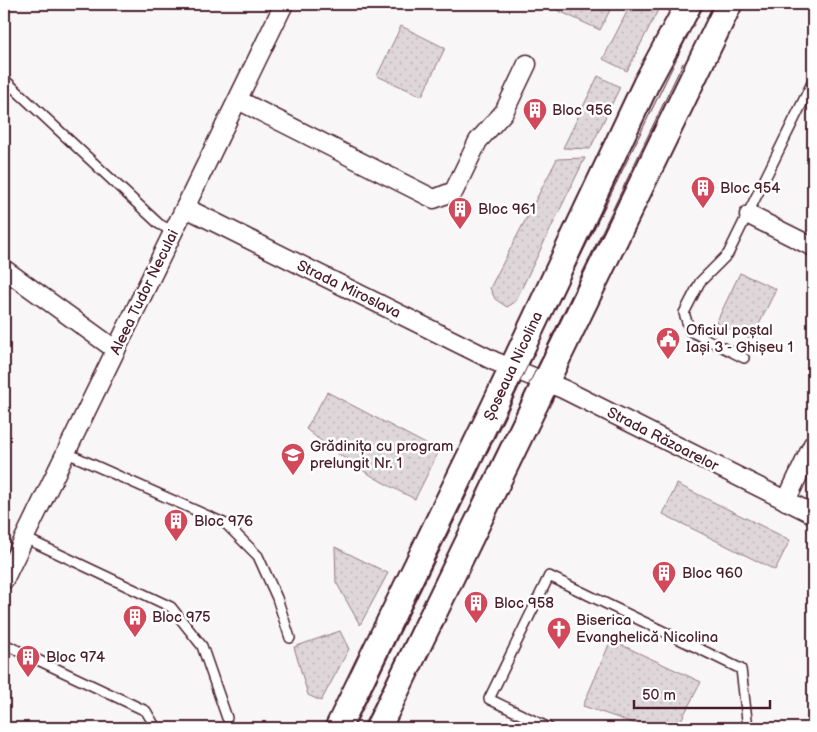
<svg xmlns="http://www.w3.org/2000/svg" width="817" height="732" font-family="'Balsamiq Sans',sans-serif">
<style>
.grass{fill:url(#grass-dots);stroke:#947a82}
.lines{fill:none;stroke-linecap:round;stroke-linejoin:round}
.service-casing{stroke:#4a1f2b;stroke-width:12}
.minor-casing{stroke:#4a1f2b;stroke-width:21}
.secondary-casing{stroke:#4a1f2b;stroke-width:29}
.service{stroke:#fff;stroke-width:9}
.minor{stroke:#fff;stroke-width:18}
.secondary{stroke:#fff;stroke-width:25}
.tram{stroke:#4a1f2b;stroke-width:1}
.labels{text-anchor:middle;stroke-width:5;stroke-linejoin:round;paint-order:stroke}
.poi-label{font-size:15px;fill:#4a1f2b;stroke:#fff;text-anchor:start}
.street-label{font-size:15px;fill:#4a1f2b;stroke:#fff}
</style>
<defs>
<pattern id="grass-dots" width="8" height="8" patternUnits="userSpaceOnUse" patternTransform="scale(1.25)"><rect width="8" height="8" fill="#ded6d9"/><path d="M2 2h.1M6 6h.1" fill="none" stroke="#c0b7ba" stroke-width="1.8" stroke-linecap="round"/></pattern>
</defs>
<rect width="100%" height="100%" fill="#f8f6f7"/>
<filter id="ink" filterUnits="userSpaceOnUse"><feTurbulence type="fractalNoise" baseFrequency=".02" numOctaves="2"/><feDisplacementMap in="SourceGraphic" scale="10" xChannelSelector="R" yChannelSelector="G"/><feConvolveMatrix kernelMatrix="1 2 1 2 8 2 1 2 1" color-interpolation-filters="sRGB"/></filter>
<g filter="url(#ink)">
<!-- grass -->
<g class="grass">
<polygon points="544,4 613,4 600,30"/>
<polygon points="631,4 661,4 627,71 603,59"/>
<polygon points="401,26 445,48 422,96 377,76"/>
<polygon points="598,76 620,87 590,149 563,148"/>
<polygon points="585,158 515,302 507,307 495,299 490,288 557,159"/>
<polygon points="740,273 776,289 752,339 716,323"/>
<path d="M327,392L439,451L415,499C375,480 340,457 306,429Z"/>
<polygon points="677,484 790,540 775,570 663,514"/>
<polygon points="335,547 388,573 360,625 336,582"/>
<polygon points="340,631 349,649 321,701 308,695 294,647"/>
<polygon points="611,640 701,682 677,728 648,728 583,706"/>
</g>
<g class="lines">
<defs>
<g id="service">
<polyline points="4,79 159,224 174,232"/>
<polyline points="744,358 690,331 684,313 700,282 728,254 813,81"/>
<polyline points="67,453 226,524 258,556 277,598 290,638"/>
<polyline points="25,538 171,607 202,646 227,718"/>
<polyline points="4,644 146,711 156,728"/>
<polyline points="549,728 489,699 549,576 741,669 748,728"/>
</g>
<g id="minor">
<polyline points="238,100 434,199 454,191 478,141 504,112 527,64"/>
<polyline points="186,208 494,361 563,389 813,514"/>
<polyline points="749,215 813,247"/>
<polyline points="4,269 116,350"/>
<polyline points="786,501 813,444"/>
<polyline points="4,580 284,4"/>
</g>
<g id="secondary">
<polyline points="338,728 494,407 646,84 689,4"/>
<polyline points="378,728 729,4"/>
</g>
</defs>
<!-- service casing -->
<use href="#service" class="service-casing"/>
<!-- minor casing -->
<use href="#minor" class="minor-casing"/>
<!-- secondary casing -->
<use href="#secondary" class="secondary-casing"/>
<!-- service -->
<use href="#service" class="service"/>
<!-- minor -->
<use href="#minor" class="minor"/>
<!-- secondary -->
<use href="#secondary" class="secondary"/>
<!-- tram -->
<g class="tram">
<polyline points="352,728 703,4"/>
<polyline points="364,728 683,63"/>
</g>
</g>
</g>
<!-- icons -->
<defs>
<symbol id="building-pin" viewBox="-11 -11 22 30"><path d="M0 17L-7.5 6A9.5 9.5 0 1 1 7.5 6Z" fill="#d1495b" stroke="#fff"/><path d="M-4-6H4V6H1V3H-1V6H-4ZM-2.5-4.3h1.7v1.8h-1.7ZM.8-4.3h1.7v1.8H.8ZM-2.5-1h1.7V.8h-1.7ZM.8-1h1.7V.8H.8Z" fill="#fff"/></symbol>
<symbol id="civic-pin" viewBox="-11 -11 22 30"><path d="M0 17L-7.5 6A9.5 9.5 0 1 1 7.5 6Z" fill="#d1495b" stroke="#fff"/><path d="M-.6-6.5H3V-4.5H.6V-3L4-1V1h2V6H-6V1h2V-1L-.6-3ZM-1.2 2.5V6h2.4V2.5Z" fill="#fff"/></symbol>
<symbol id="school-pin" viewBox="-11 -11 22 30"><path d="M0 17L-7.5 6A9.5 9.5 0 1 1 7.5 6Z" fill="#d1495b" stroke="#fff"/><path d="M0-5L7-2L0 1L-7-2ZM-4 1L0 2.5L4 1V4Q0 6-4 4Z" fill="#fff"/></symbol>
<symbol id="church-pin" viewBox="-11 -11 22 30"><path d="M0 17L-7.5 6A9.5 9.5 0 1 1 7.5 6Z" fill="#d1495b" stroke="#fff"/><path d="M-1.2-6h2.4v3.5h3.3v2.4h-3.3V6h-2.4V-.1h-3.3v-2.4h3.3Z" fill="#fff"/></symbol>
</defs>
<g fill-rule="evenodd">
<use href="#building-pin" x="521" y="96" width="28" height="38"/>
<use href="#building-pin" x="689" y="174" width="28" height="38"/>
<use href="#building-pin" x="446" y="195" width="28" height="38"/>
<use href="#civic-pin" x="654" y="325" width="28" height="38"/>
<use href="#school-pin" x="279" y="441" width="28" height="38"/>
<use href="#building-pin" x="162" y="507" width="28" height="38"/>
<use href="#building-pin" x="650" y="559" width="28" height="38"/>
<use href="#building-pin" x="462" y="589" width="28" height="38"/>
<use href="#building-pin" x="121" y="603" width="28" height="38"/>
<use href="#church-pin" x="545" y="615" width="28" height="38"/>
<use href="#building-pin" x="14" y="643" width="28" height="38"/>
</g>
<g class="labels">
<!-- poi labels -->
<g class="poi-label">
<text x="552" y="115">Bloc 956</text>
<text x="720" y="193">Bloc 954</text>
<text x="478" y="214">Bloc 961</text>
<text x="686" y="335">Oficiul poștal<tspan x="686" dy="17">Iași 3 - Ghișeu 1</tspan></text>
<text x="310" y="451">Grădinița cu program<tspan x="310" dy="17">prelungit Nr. 1</tspan></text>
<text x="194" y="526">Bloc 976</text>
<text x="682" y="578">Bloc 960</text>
<text x="494" y="608">Bloc 958</text>
<text x="152" y="622">Bloc 975</text>
<text x="576" y="625">Biserica<tspan x="576" dy="17">Evanghelică Nicolina</tspan></text>
<text x="46" y="662">Bloc 974</text>
</g>
<!-- street labels -->
<g class="street-label">
<text transform="translate(349 289) rotate(26)" y="5">Strada Miroslava</text>
<text transform="translate(144 292) rotate(-64)" y="5">Aleea Tudor Neculai</text>
<text transform="translate(513 366) rotate(-65)" y="5">Șoseaua Nicolina</text>
<text transform="translate(663 439) rotate(27)" y="5">Strada Răzoarelor</text>
</g>
</g>
<!-- margin -->
<rect width="817" height="732" fill="none" stroke="#fff" stroke-width="20"/>
<rect x="10" y="10" width="797" height="712" fill="none" stroke="#4a1f2b" stroke-width="2" filter="url(#ink)"/>
<!-- scale -->
<path d="M634 700v8h136v-8" fill="none" stroke="#4a1f2b" stroke-width="2.5"/>
<text x="642" y="700" font-size="15" fill="#4a1f2b" stroke="#ffffff" stroke-width="4" paint-order="stroke">50 m</text>
</svg>
